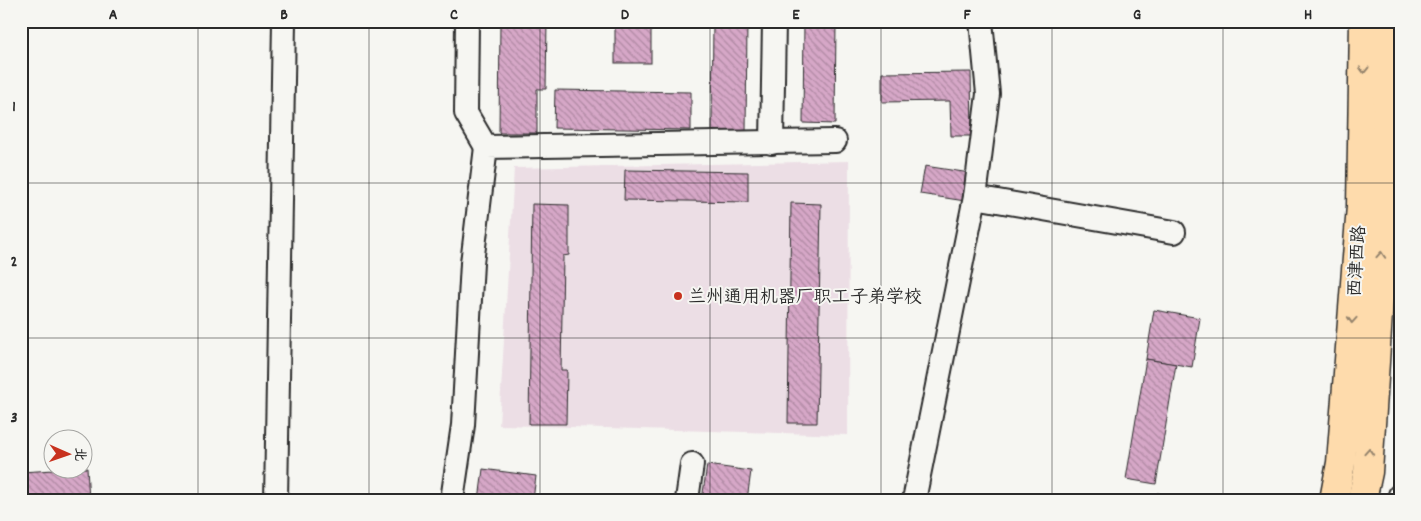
<svg xmlns="http://www.w3.org/2000/svg" width="1421" height="521" font-family="Dekko,'LXGW WenKai TC',sans-serif">
<style>
.built{fill:#ecdee5}
.building{fill:url(#building-back-hatch);stroke:#2b2b2b}
.lines{fill:none;stroke-linecap:round;stroke-linejoin:round}
.minor-casing{stroke:#2b2b2b;stroke-width:26}
.primary-casing{stroke:#2b2b2b;stroke-width:31}
.minor{stroke:#f6f6f2;stroke-width:22}
.primary{stroke:#fedbac;stroke-width:28}
.oneway{stroke:#94836c}
.grid{fill:none;stroke:#2b2b2b;stroke-width:1;stroke-opacity:0.55}
.poi-dot{fill:#c8321e;stroke:#f6f6f2;stroke-width:2}
.labels{text-anchor:middle;stroke-width:4;stroke-linejoin:round;paint-order:stroke}
.street-label{font-size:18px;fill:#2b2b2b;stroke:#f6f6f2}
.poi-label{font-size:18px;fill:#2b2b2b;stroke:#f6f6f2;text-anchor:start}
.neatline{fill:none;stroke:#2b2b2b;stroke-width:2}
.grid-label{font-size:16px;text-anchor:middle;font-weight:bold;fill:#2b2b2b}
</style>
<defs>
<pattern id="building-back-hatch" width="6" height="6" patternUnits="userSpaceOnUse" patternTransform="scale(1.25)"><rect width="6" height="6" fill="#d6a7c7"/><path d="M-1 5l2 2M0 0l6 6M5-1l2 2" fill="none" stroke="#ae88a2"/></pattern>
</defs>
<rect width="100%" height="100%" fill="#f6f6f2"/>
<filter id="ink" filterUnits="userSpaceOnUse"><feTurbulence type="fractalNoise" baseFrequency=".02" numOctaves="2"/><feDisplacementMap in="SourceGraphic" scale="10" xChannelSelector="R" yChannelSelector="G"/><feConvolveMatrix kernelMatrix="1 2 1 2 8 2 1 2 1" color-interpolation-filters="sRGB"/></filter>
<g filter="url(#ink)">
<!-- built -->
<polygon class="built" points="849,161 848,435 499,425 514,168"/>
<!-- building -->
<g class="building">
<polygon points="500,21 547,21 546,89 537,89 537,133 499,133"/>
<rect x="615" y="21" width="36" height="42"/>
<polygon points="713,21 747,21 746,133 712,133"/>
<polygon points="804,21 836,21 835,124 803,123"/>
<polygon points="971,72 972,136 951,136 950,101 882,102 882,73"/>
<polygon points="555,90 691,92 691,130 554,128"/>
<polygon points="925,166 970,173 965,201 920,194"/>
<polygon points="625,170 748,172 748,202 624,200"/>
<polygon points="791,203 821,204 817,423 788,423"/>
<polygon points="532,204 569,205 569,255 563,256 561,370 567,370 566,424 529,424"/>
<polygon points="1154,310 1200,318 1192,367 1146,359"/>
<polygon points="1146,359 1176,364 1156,484 1126,479"/>
<polygon points="707,465 751,471 747,500 702,500"/>
<polygon points="87,468 89,500 21,500 21,472"/>
<polygon points="483,469 536,476 533,500 479,500"/>
<polygon points="1157,493 1199,500 1156,500"/>
</g>
<g class="lines">
<defs>
<g id="minor">
<polyline points="467,21 466,113 486,147"/>
<polyline points="772,143 774,21"/>
<polyline points="975,197 988,94 981,21"/>
<polyline points="276,500 284,21"/>
<polyline points="452,500 463,425 472,263 486,147 835,141"/>
<polyline points="687,500 692,464"/>
<polyline points="914,500 975,197 1174,232"/>
<polyline points="1399,500 1400,495"/>
</g>
<g id="primary">
<polyline points="1334,500 1341,463 1361,206 1364,21"/>
<polyline points="1362,500 1368,472 1385,204 1389,21"/>
</g>
</defs>
<!-- minor casing -->
<use href="#minor" class="minor-casing"/>
<!-- primary casing -->
<use href="#primary" class="primary-casing"/>
<!-- minor -->
<use href="#minor" class="minor"/>
<!-- primary -->
<use href="#primary" class="primary"/>
</g>
<!-- one-way arrows -->
<defs><path id="oneway-chevron" d="M-2-3.5L2.5 0L-2 3.5" fill="none" stroke-width="1.6" stroke-linecap="round" stroke-linejoin="round" transform="scale(1.25)"/></defs>
<g class="oneway">
<use href="#oneway-chevron" transform="translate(1364 70) rotate(91)"/>
<use href="#oneway-chevron" transform="translate(1381 255) rotate(-86)"/>
<use href="#oneway-chevron" transform="translate(1352 320) rotate(94)"/>
<use href="#oneway-chevron" transform="translate(1369 452) rotate(-86)"/>
</g>
</g>
<!-- grid -->
<path class="grid" d="M198,21V500M369,21V500M540,21V500M710,21V500M881,21V500M1052,21V500M1223,21V500M21,183H1400M21,338H1400"/>
<!-- markers -->
<circle class="poi-dot" cx="678" cy="296" r="5"/>
<g class="labels">
<!-- street labels -->
<g class="street-label">
<text transform="translate(1356 261) rotate(-86)" y="6">西津西路</text>
</g>
<!-- poi labels -->
<g class="poi-label">
<text x="688" y="302">兰州通用机器厂职工子弟学校</text>
</g>
</g>
<!-- margin -->
<rect width="1421" height="521" fill="none" stroke="#f6f6f2" stroke-width="55"/>
<!-- north arrow -->
<g transform="translate(68 454) rotate(92)"><circle r="24" fill="#f6f6f2" stroke="#a5a5a2"/>
<path d="M0-4L9 19L0 12L-9 19Z" fill="#c8321e"/>
<text y="-8" font-size="14" font-weight="bold" text-anchor="middle" fill="#2b2b2b">北</text>
</g>
<rect x="28" y="28" width="1366" height="466" class="neatline"/>
<g class="grid-label">
<text x="113" y="19">A</text>
<text x="284" y="19">B</text>
<text x="454" y="19">C</text>
<text x="625" y="19">D</text>
<text x="796" y="19">E</text>
<text x="967" y="19">F</text>
<text x="1137" y="19">G</text>
<text x="1308" y="19">H</text>
<text x="14" y="111">1</text>
<text x="14" y="266">2</text>
<text x="14" y="422">3</text>
</g>
</svg>
